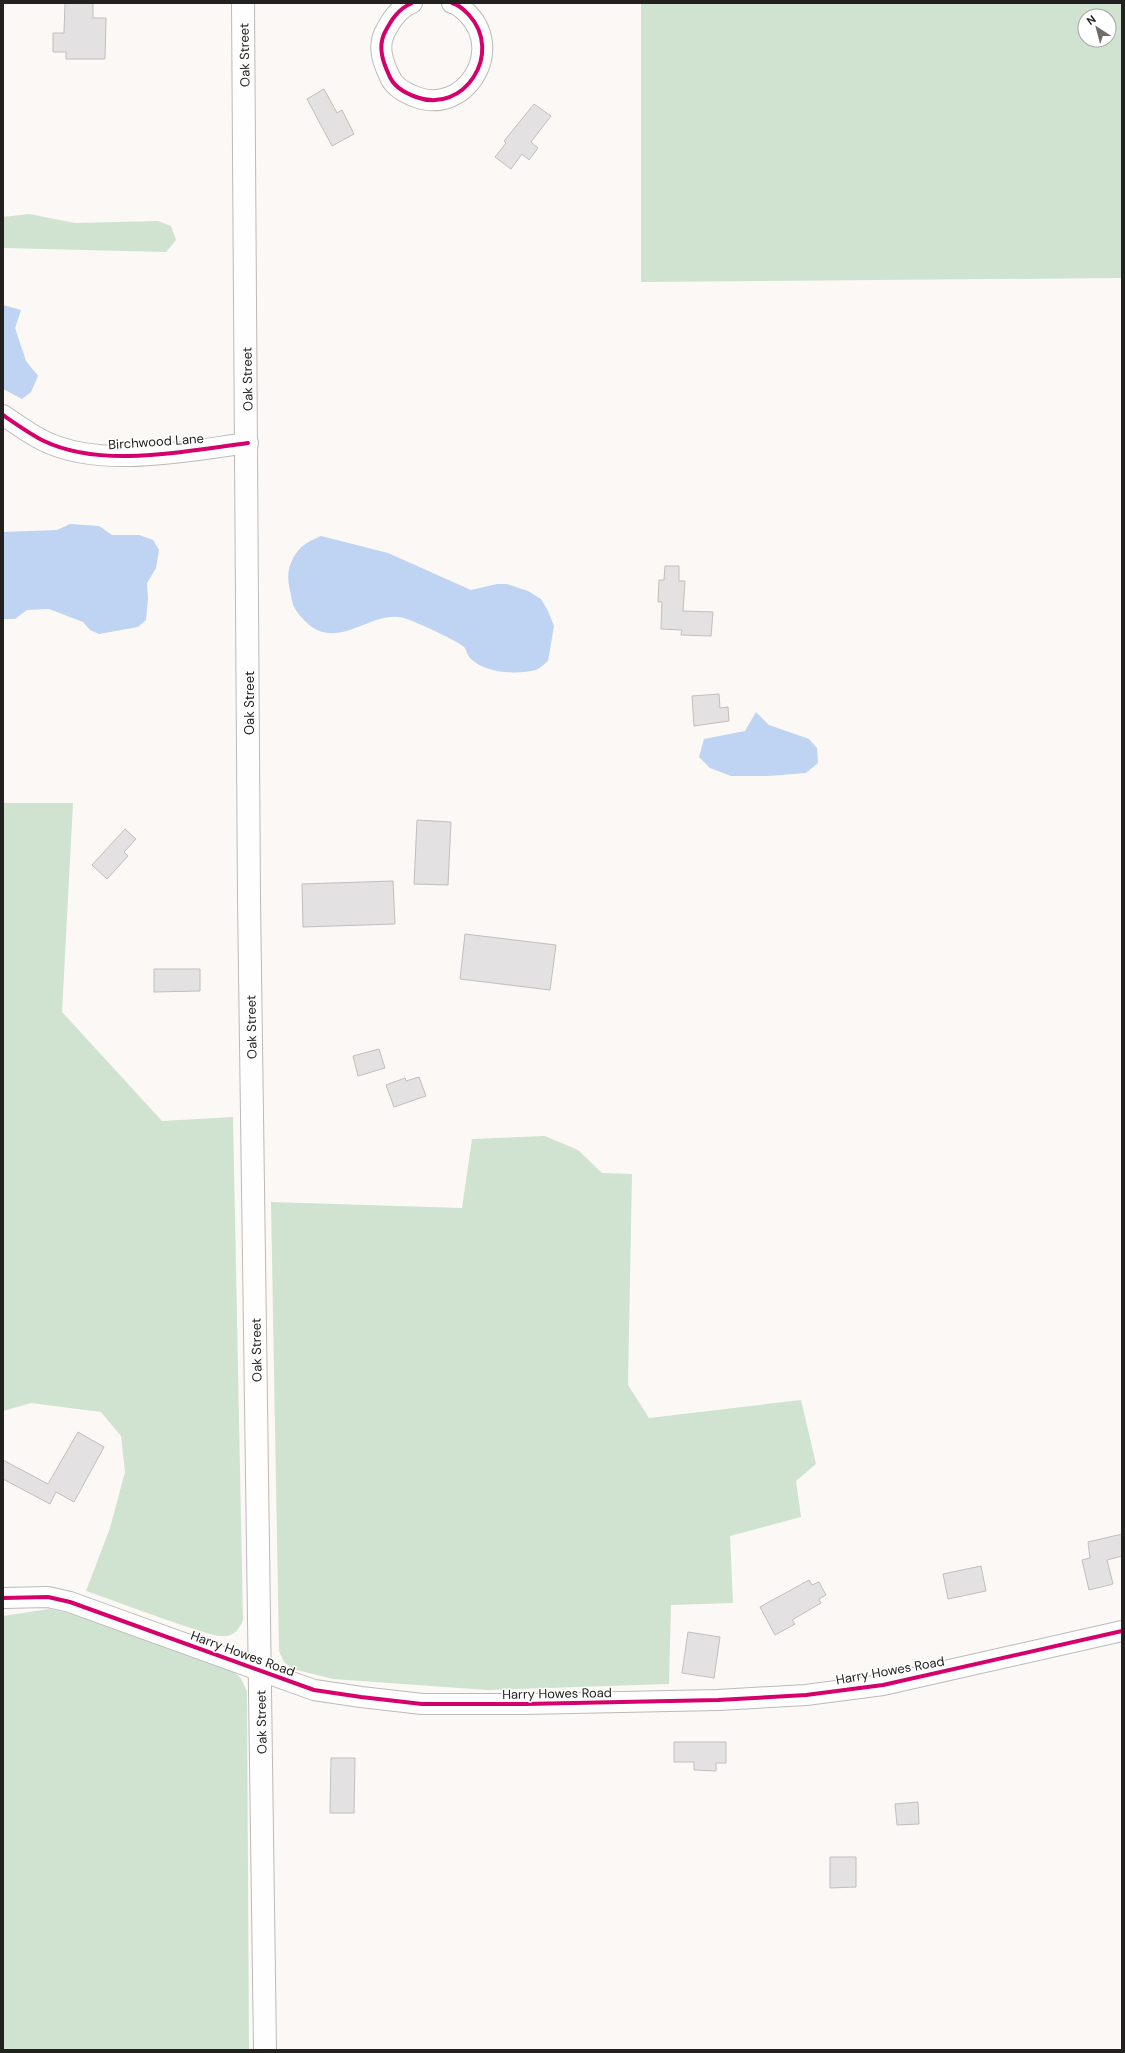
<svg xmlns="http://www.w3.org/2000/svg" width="1125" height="2053" font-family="'DM Sans',sans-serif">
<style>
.green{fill:#cfe3d0;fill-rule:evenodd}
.water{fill:#bfd3f2}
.building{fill:#e3e1e2;stroke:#c0bebf}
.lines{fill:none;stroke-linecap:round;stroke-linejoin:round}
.street-casing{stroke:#bcbab8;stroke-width:22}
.secondary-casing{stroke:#bcbab8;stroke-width:24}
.street{stroke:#fefefe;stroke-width:20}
.secondary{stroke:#fefefe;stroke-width:22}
.cycleway-casing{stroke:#fff;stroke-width:6}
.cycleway{stroke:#d6006c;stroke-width:4}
.labels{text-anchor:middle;stroke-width:3;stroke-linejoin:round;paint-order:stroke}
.street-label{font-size:13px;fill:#23211f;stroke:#fff}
</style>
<rect width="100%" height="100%" fill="#fbf8f5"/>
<!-- green -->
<g class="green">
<path d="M641,3H1122V278L641,282ZM1085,16H1109V40H1085Z"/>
<polygon points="29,214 75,223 158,221 171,226 176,240 166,252 3,248 3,217"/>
<path d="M3,803H73L62,1012L162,1121L233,1117L243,1620C239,1629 235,1636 224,1636C214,1637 203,1631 194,1629C158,1618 122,1603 86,1591L110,1528L125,1472L121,1436L101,1412L31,1403L3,1411Z"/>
<polygon points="545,1136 578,1150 602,1173 632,1174 628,1385 649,1418 801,1400 816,1464 796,1481 801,1517 730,1536 733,1603 671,1605 669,1684 487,1690 333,1679 293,1669 284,1662 279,1651 271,1202 462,1208 472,1139"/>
<polygon points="49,1609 86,1617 230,1669 240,1677 247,1691 249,2050 3,2050 3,1616"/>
</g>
<!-- water -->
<g class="water">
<polygon points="3,305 21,310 15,328 26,361 38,376 31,392 22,399 3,389"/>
<polygon points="70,524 99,526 112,535 139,535 153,540 159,550 156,568 147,583 148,599 146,620 138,627 99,634 90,630 83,622 49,609 27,610 15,619 3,619 3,532 57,530"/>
<path d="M321,536L388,553L471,590L497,584H507L528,591L541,599L548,611L554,626L548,661C544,664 540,668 536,670C516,675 484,673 470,658C467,655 467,650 464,647C460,642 416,622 407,619C373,606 338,655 305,621C299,615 294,609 292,601C290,586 285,577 291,563C297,547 307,542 321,536Z"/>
<polygon points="756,712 769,725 809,739 817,748 818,763 806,773 768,776 731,776 710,768 699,757 704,739 745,731"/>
</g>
<!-- building -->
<g class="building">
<polygon points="65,3 93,3 93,18 106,18 105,59 66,59 66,52 53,52 53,33 64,33"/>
<polygon points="324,89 337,113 342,110 354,134 332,146 307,99"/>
<polygon points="534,104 551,116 531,142 538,148 529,160 522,154 511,169 495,157 506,143 504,141"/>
<polygon points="665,566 679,566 679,581 685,581 683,611 713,612 711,636 681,635 682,630 661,629 662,602 658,602 659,580 664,580"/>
<polygon points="719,694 720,708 728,707 729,721 694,726 692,696"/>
<polygon points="417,820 451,822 448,885 414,884"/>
<polygon points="125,829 136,839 124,852 128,856 107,879 92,865"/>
<polygon points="393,881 395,924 303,927 302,884"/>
<polygon points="465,934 556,945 550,990 460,979"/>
<polygon points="154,969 200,969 200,991 154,992"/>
<polygon points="379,1049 385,1068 358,1076 353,1056"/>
<polygon points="419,1077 426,1096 394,1107 386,1085 405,1078 406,1081"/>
<polygon points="78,1432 104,1447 74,1502 56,1492 50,1504 3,1479 3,1460 48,1484"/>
<polygon points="1122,1534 1122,1556 1107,1560 1113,1584 1089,1590 1082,1560 1090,1558 1088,1542"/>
<polygon points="981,1566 986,1591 948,1599 943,1574"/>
<polygon points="809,1580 812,1585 819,1582 826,1595 819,1599 821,1603 792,1620 795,1624 775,1635 760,1607"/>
<polygon points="688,1632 720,1637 714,1678 682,1673"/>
<polygon points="674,1742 726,1742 726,1763 716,1763 716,1771 694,1770 694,1762 674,1762"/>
<polygon points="331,1758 355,1758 354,1813 330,1813"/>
<polygon points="918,1802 919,1824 897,1825 895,1804"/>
<polygon points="830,1857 856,1857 856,1887 830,1888"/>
</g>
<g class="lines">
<defs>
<g id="street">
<path d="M412,3C398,9 391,20 384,34C378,48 383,62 389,75C393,86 405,93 416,97C464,115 504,53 469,15C464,10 460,5 452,3"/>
<path d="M3,415C16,424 30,434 44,441C102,469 186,451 248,443"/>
<polyline points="3,1598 48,1597 70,1602 314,1690 361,1697 422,1704 525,1704 718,1700 806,1695 883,1685 1122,1631"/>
</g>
<polyline id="secondary" points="243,3 249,900 265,2050"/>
</defs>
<!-- street casing -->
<use href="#street" class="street-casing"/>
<!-- secondary casing -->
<use href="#secondary" class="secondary-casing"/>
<!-- street -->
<use href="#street" class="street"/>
<!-- secondary -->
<use href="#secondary" class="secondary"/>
<defs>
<g id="cycleway">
<path d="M412,3C398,9 391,20 384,34C378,48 383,62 389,75C393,86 405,93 416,97C464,115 504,53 469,15C464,10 460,5 452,3"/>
<path d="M3,415C16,424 30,434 44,441C102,469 186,451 248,443"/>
<polyline points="3,1598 48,1597 70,1602 314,1690 361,1697 422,1704 525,1704 718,1700 806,1695 883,1685 1122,1631"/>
</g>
</defs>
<!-- cycleway casing -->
<use href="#cycleway" class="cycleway-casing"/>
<!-- cycleway -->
<use href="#cycleway" class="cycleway"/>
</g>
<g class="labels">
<!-- street labels -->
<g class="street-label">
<text transform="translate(244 55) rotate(-91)" y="5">Oak Street</text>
<text transform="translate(247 379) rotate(-91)" y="5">Oak Street</text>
<text transform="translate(156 441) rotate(-4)" y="5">Birchwood Lane</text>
<text transform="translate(249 703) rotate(-90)" y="5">Oak Street</text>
<text transform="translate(251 1027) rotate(-91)" y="5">Oak Street</text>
<text transform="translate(256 1350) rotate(-91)" y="5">Oak Street</text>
<text transform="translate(243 1653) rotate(20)" y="5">Harry Howes Road</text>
<text transform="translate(890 1670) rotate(-10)" y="5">Harry Howes Road</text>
<text transform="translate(557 1693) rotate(-1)" y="5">Harry Howes Road</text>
<text transform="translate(261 1722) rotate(-91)" y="5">Oak Street</text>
</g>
</g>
<!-- border -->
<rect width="1125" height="2053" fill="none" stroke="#23211f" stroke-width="8"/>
<!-- north arrow -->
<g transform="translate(1097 28) rotate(324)"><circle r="19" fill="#ffffff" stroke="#a7a6a5"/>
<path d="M0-3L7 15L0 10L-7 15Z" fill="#6f6c6a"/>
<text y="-6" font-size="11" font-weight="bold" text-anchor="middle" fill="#23211f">N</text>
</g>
</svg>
